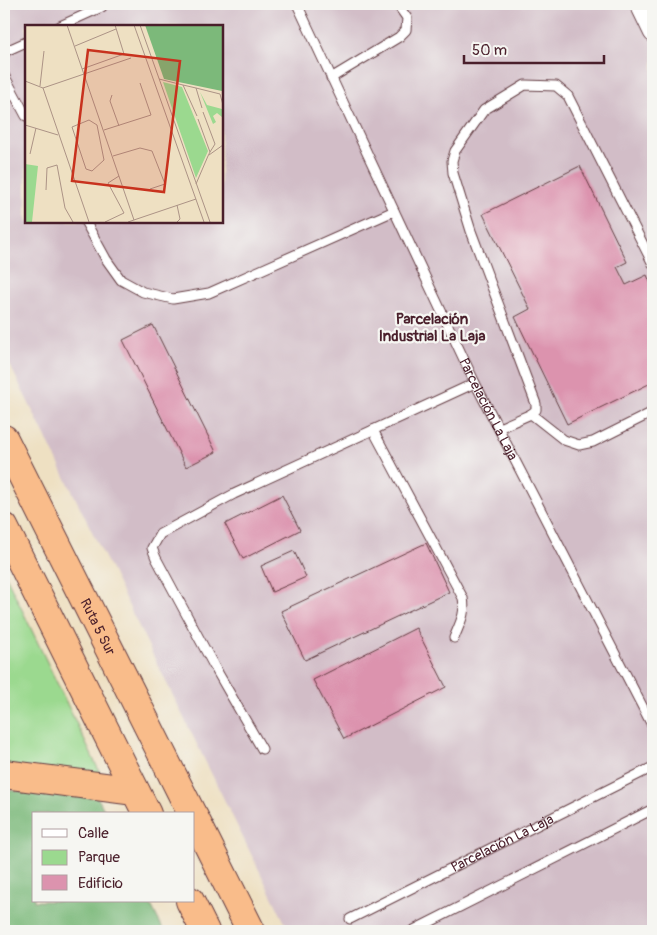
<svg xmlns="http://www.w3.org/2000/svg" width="657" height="935" font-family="Pangolin,sans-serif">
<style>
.industrial{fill:#d2bdc7;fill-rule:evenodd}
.green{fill:#9bd98f;stroke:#727c5d}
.forest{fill:#7cb97a;stroke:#636c52}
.building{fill:#dc93ae}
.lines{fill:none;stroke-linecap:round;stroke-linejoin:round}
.service-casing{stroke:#633c42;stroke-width:11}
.minor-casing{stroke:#633c42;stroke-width:20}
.motorway-casing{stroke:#633c42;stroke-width:30}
.service{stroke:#fff;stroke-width:9}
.minor{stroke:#fff;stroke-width:18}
.motorway{stroke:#f9bc8a;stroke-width:28}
.labels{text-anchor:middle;stroke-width:4.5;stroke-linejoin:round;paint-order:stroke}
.street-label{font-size:14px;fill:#4a1f2b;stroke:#f6f6f2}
.neighbourhood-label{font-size:15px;font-weight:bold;fill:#4a1f2b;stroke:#f6f6f2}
.inset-road{fill:none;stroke:#ac9386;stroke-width:1}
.view{fill:#c8321e;fill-opacity:0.15;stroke:#c8321e;stroke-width:2.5}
.inset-edge{fill:none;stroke:#4a1f2b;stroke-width:2.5}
</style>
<rect width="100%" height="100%" fill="#f6f6f2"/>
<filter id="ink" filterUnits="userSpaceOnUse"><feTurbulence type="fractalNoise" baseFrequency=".02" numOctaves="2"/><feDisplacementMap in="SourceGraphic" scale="10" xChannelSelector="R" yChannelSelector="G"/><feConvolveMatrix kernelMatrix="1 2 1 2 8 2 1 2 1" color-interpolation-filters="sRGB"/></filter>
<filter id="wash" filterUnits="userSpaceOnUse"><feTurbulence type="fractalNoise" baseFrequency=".0096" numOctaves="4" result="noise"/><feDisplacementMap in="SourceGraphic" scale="20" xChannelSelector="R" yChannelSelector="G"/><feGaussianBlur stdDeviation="1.12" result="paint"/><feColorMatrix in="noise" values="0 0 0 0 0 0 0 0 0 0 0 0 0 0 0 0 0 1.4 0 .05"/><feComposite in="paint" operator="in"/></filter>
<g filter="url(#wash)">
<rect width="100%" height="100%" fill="#eee0c2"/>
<!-- industrial -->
<path class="industrial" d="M4,4H653V931H289L4,353ZM26,26H221V221H26Z"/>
<!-- green -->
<polygon class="green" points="4,572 102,777 4,764"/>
<!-- forest -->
<polygon class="forest" points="4,790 98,798 106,814 34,814 34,901 149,901 164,931 4,931"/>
<g id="blocks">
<!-- building -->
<g class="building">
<polygon points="580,166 627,262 617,267 626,285 647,275 653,289 653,382 567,424 515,317 530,309 483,214"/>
<polygon points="153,325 216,452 186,467 123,340"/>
<polygon points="282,495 300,530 243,559 225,524"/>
<polygon points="426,543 449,592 305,660 281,611"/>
<polygon points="294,551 306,577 272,592 261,566"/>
<polygon points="416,628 446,687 344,739 313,680"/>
</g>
</g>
</g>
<g filter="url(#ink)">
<use href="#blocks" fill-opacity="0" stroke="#633c42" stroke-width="1"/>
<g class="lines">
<defs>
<g id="service">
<path id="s1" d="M297,4L475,383L653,727"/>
<polyline points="60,26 102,7"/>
<polyline points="4,55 6,51 26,42"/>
<polyline points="4,75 26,116"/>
<polyline points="331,78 399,37 406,30 407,18 397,4"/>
<polyline points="85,221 106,259 121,280 143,292 173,299 209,293 394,211"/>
<polyline points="531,414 564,440 579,445 593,442 653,412"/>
<polyline points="499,428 531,414 536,410 536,404 471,231 453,173 452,161 455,151 484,110 525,85 556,86 568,96 653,264"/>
<path d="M373,430L463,598C466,614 460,623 454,638"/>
<polyline points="262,749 214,666 156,558 152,548 160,534 234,494 475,383"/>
<path id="s2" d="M350,919L653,767"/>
<polyline points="412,931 653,809"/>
</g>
<polyline id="minor" points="639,4 653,33"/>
<g id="motorway">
<path id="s3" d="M4,439L192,814"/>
<polyline points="4,527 147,814"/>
<polyline points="4,774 135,791"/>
<polyline points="194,817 251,931"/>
<polyline points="190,901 205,931"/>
</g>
</defs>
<!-- service casing -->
<use href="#service" class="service-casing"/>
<!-- minor casing -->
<use href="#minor" class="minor-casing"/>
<!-- motorway casing -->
<use href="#motorway" class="motorway-casing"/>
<!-- service -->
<use href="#service" class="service"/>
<!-- minor -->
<use href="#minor" class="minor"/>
<!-- motorway -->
<use href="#motorway" class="motorway"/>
</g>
</g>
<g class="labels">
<!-- street labels -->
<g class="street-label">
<text dy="5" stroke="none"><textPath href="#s1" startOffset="448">Parcelación La Laja</textPath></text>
<text dy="5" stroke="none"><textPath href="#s3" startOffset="210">Ruta 5 Sur</textPath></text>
<text dy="5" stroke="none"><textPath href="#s2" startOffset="170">Parcelación La Laja</textPath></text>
</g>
<!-- neighbourhood labels -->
<g class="neighbourhood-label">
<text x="432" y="324">Parcelación<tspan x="432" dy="17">Industrial La Laja</tspan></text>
</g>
</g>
<!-- overview -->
<g transform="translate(25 25)">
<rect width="198" height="198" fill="#eee0c2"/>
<path d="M138,57L157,62L183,126L171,153ZM175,67L182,80L197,84V92L192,88L188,91L191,97L188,99ZM0,139L13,141L7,197H0Z" fill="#9bd98f"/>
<path d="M120,0H197V66L139,54Z" fill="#7cb97a"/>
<path class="inset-road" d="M42,0L109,195M109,0L179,197M115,0L185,197M50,21L91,4M57,44L99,29L90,0M134,54L158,60M0,56L18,63L64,197M158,60L171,63L177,83M158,60L172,91M15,61L19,26M18,63L106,33M171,63L195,69L198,80M87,70L85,76L94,101M178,87L190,119L185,127M173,94L185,127L183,131M64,95L72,100L79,135L67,146L61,144L47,102ZM0,100L33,110M79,105L126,90L115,58M5,129L11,103M184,130L198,120M88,131L115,123L127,126L140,159L125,164M171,159L183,131M21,165L22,143L32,140L40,183L48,197M80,197L99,188L83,158L94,151M103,197L171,174M152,197L155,194L152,180"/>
<path class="view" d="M63,25L155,36L139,167L47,156Z"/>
<rect width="198" height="198" class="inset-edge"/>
</g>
<!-- margin -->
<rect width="657" height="935" fill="none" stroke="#f6f6f2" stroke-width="20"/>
<!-- legend -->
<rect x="32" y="812" width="162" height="90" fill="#f6f6f2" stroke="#b1a0a2"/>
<rect x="42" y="829" width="25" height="8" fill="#ffffff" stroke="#b1a0a2"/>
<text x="78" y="838" font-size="15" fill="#4a1f2b">Calle</text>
<rect x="42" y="850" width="25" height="15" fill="#9bd98f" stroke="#b1a0a2"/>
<text x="78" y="862" font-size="15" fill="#4a1f2b">Parque</text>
<rect x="42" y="875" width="25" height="15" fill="#dc93ae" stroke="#b1a0a2"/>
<text x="78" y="888" font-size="15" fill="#4a1f2b">Edificio</text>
<!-- scale -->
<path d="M464 55v8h140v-8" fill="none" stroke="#4a1f2b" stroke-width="2.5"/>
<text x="472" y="55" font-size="15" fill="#4a1f2b" stroke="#f6f6f2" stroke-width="4" paint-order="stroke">50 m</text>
</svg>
